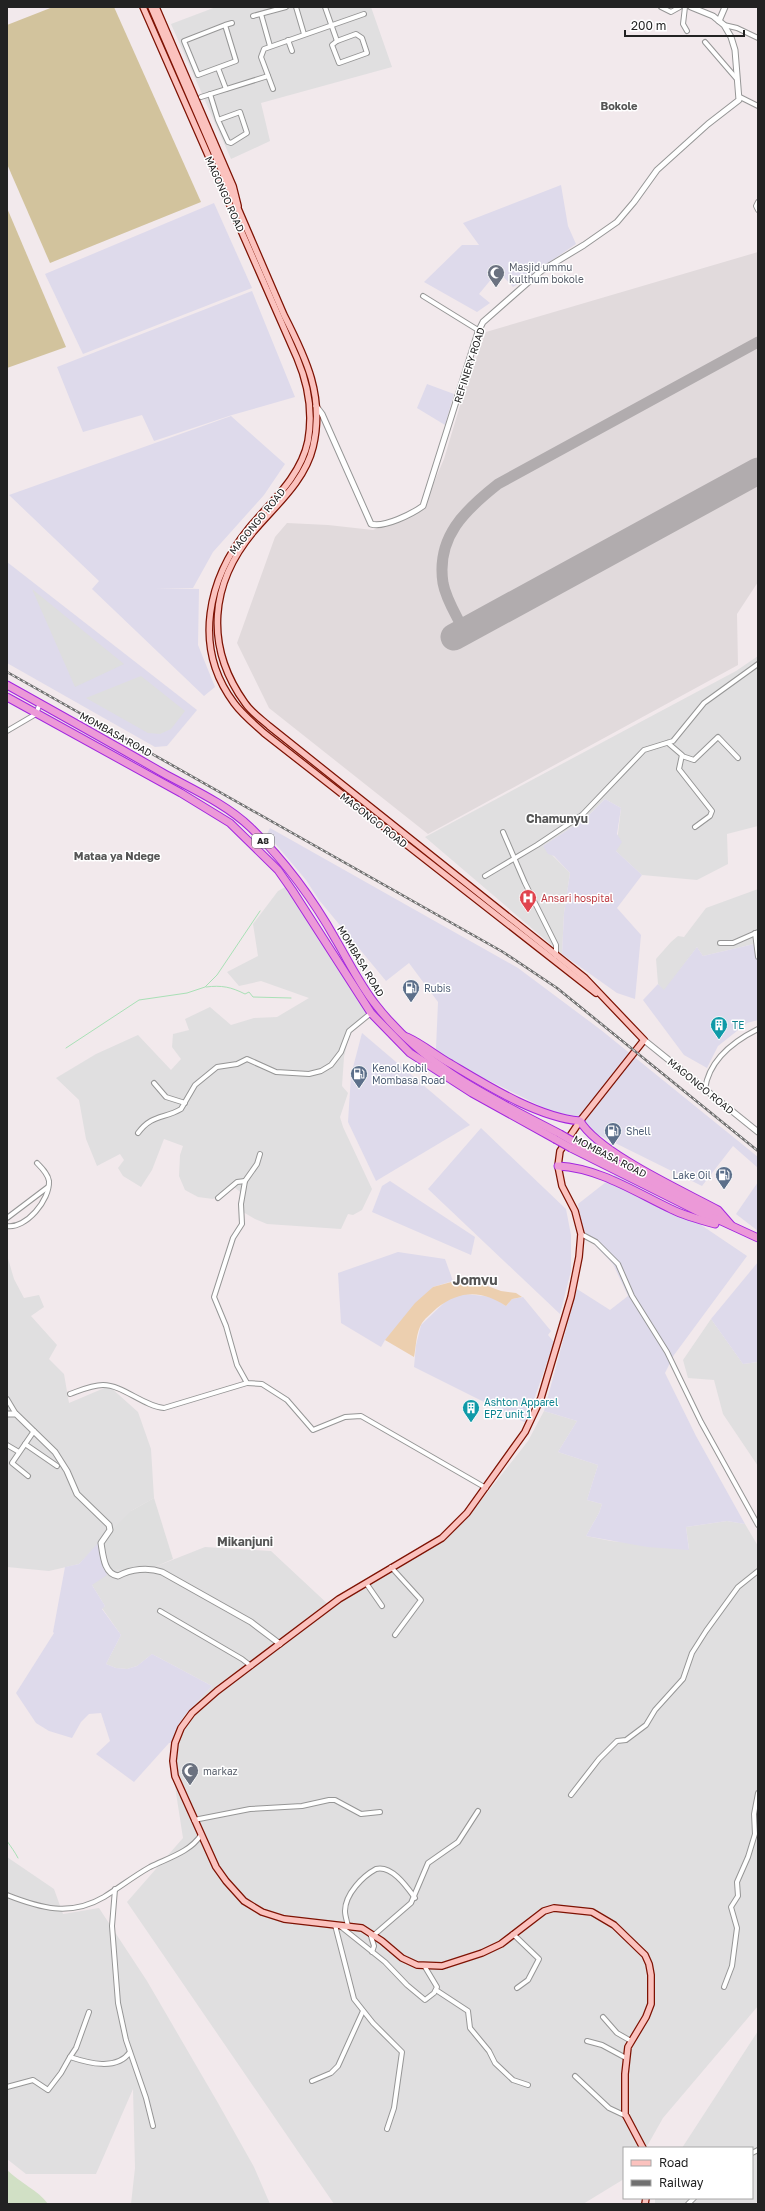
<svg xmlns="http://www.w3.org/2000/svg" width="765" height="2211" font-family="'Golos Text',sans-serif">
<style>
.residential{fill:#e0dfe0}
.industrial{fill:#dedaeb}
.airport{fill:#e1dadc}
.grass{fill:#eccfaf}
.forest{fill:#d2c39d}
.wetland{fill:#d1e0c5}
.parking{fill:#dedede}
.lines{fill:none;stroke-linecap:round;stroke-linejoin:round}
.stream{stroke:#a9e0b6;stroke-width:1}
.taxiway{stroke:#b1acae;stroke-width:11}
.runway{stroke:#b1acae;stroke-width:27}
.minor-casing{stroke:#969696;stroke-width:6}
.tertiary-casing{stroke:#969696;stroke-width:7}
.secondary-casing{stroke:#7e1203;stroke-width:8}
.trunk-casing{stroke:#a327df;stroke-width:9}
.minor{stroke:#fff;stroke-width:4}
.tertiary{stroke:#fff;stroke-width:5}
.secondary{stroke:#fbc2be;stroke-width:5.5}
.trunk{stroke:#ec99d8;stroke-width:7}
.rail-casing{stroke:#707070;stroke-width:2.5}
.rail{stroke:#fff;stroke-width:1;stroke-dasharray:3;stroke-linecap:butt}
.trunk-bridge-casing{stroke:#a327df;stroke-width:9;stroke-linecap:butt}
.trunk-bridge{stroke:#ec99d8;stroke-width:7}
.labels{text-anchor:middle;stroke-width:3;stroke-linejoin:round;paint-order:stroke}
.shield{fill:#fff;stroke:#646464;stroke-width:1}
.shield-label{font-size:9px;font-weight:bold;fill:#222}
.street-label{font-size:10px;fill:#222;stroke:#fff}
.worship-label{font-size:10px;fill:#5b616d;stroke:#fff;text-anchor:start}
.health-label{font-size:10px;fill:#be3a42;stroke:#fff;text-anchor:start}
.service-label{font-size:10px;fill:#4e5e75;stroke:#fff;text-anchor:start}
.culture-label{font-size:10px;fill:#0d838f;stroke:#fff;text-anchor:start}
.neighbourhood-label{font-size:11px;font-weight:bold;fill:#555;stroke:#fff}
.quarter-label{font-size:12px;font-weight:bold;fill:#555;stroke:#fff}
.district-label{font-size:14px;font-weight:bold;fill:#555;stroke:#fff}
</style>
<rect width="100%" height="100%" fill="#f2e9ec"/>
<!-- residential -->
<g class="residential">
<polygon points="216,7 371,7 392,67 261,103 270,141 231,159 171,24"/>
<polygon points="758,656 758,826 727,834 728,864 697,880 642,875 616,851 621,808 605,799 586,818 543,846 570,873 564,913 562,954 425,837 736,671"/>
<polygon points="291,884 375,1008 350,1032 344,1057 342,1086 348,1093 340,1117 343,1127 372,1189 362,1210 353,1215 348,1214 341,1229 267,1224 255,1219 243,1212 244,1195 234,1187 213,1199 198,1197 185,1190 179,1176 180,1155 183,1146 164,1139 152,1170 141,1187 123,1176 118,1168 124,1160 120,1154 97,1166 86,1139 79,1100 56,1078 96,1054 138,1035 171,1070 181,1059 172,1047 173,1034 189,1030 185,1019 210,1007 231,1025 254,1018 277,1017 309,998 261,981 239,986 227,972 258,956 253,924 278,891"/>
<polygon points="758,889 758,943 703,956 697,947 664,991 658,984 656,959 671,942 678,936 684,937 706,908"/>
<polygon points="7,1255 14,1279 24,1298 39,1295 44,1307 31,1316 57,1345 49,1359 64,1374 69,1403 109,1386 138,1412 151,1449 154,1498 131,1511 157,1566 205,1547 271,1551 331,1607 447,1537 465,1521 528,1441 544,1411 577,1421 558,1452 598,1465 587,1500 602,1504 599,1513 586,1536 611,1541 689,1549 686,1527 727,1521 745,1524 758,1546 758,2006 663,2118 646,2148 624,2148 624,2179 583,2204 334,2204 127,1902 183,1838 170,1754 175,1732 184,1716 212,1686 152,1654 137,1666 127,1669 116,1668 106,1664 121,1635 102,1608 105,1606 92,1585 99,1543 79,1564 49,1571 7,1567"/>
<polygon points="711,1319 743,1364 758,1362 758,1466 723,1414 714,1380 688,1378 683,1360"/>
<polygon points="7,1857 54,1889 63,1914 99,1908 147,1981 218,2103 254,2167 270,2204 131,2204 135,2168 133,2089 96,2174 26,2174 7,2159"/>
<polygon points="758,2031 758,2201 754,2204 655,2204 655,2198 752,2198 752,2148 682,2148"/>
</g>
<!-- industrial -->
<g class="industrial">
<polygon points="561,185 568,226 576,244 513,287 498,271 479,294 490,303 477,312 424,282 462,245 479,245 463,223"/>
<polygon points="214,203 252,288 83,354 45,274"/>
<polygon points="252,291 295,397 232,415 154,441 142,415 83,432 57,367"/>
<polygon points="427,384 454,394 445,425 417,408"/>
<polygon points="231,416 285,464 264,495 213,552 193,588 156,588 199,589 198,645 215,687 204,696 92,589 99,581 9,495"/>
<polygon points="7,562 197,710 167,746 155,747 7,663"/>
<polygon points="605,799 621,808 617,834 622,842 616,851 642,875 617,908 641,935 635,999 617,993 562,954 564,913 570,873 554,856 548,854 543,846 586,818"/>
<polygon points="270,828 518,968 601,1030 758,1157 758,1168 733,1146 702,1186 490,1081 457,1069 436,1049 438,1002 409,963 386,981 319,900 306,880 267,834"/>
<polygon points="758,943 758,1020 747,1023 718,1046 707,1068 684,1055 643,1000 658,984 664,990 697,947 703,956"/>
<polygon points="362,1033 470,1125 376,1181 348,1122 351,1075"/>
<polygon points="481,1128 566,1209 571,1235 571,1271 560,1314 428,1189"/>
<polygon points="615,1175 673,1206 747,1256 674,1355 665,1373 696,1436 745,1524 727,1521 686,1527 689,1550 647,1547 586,1536 599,1513 602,1504 587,1500 598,1465 558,1452 577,1421 544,1411 577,1289 610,1310 628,1296 613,1264 583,1233 578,1204"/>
<polygon points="390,1181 475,1237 471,1255 372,1212 382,1186"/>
<polygon points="758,1182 758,1231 736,1214"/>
<polygon points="398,1252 445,1259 453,1281 433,1287 385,1340 381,1347 341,1323 338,1273"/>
<polygon points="758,1262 758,1362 743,1364 711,1319"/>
<polygon points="466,1294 493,1297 506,1306 512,1299 523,1297 551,1331 548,1335 554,1342 526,1423 414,1367 416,1345 421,1325 448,1299 458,1295"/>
<polygon points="99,1542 107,1575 92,1585 105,1606 102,1609 121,1635 106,1664 116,1668 127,1669 137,1666 152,1654 212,1686 184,1716 175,1732 172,1743 169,1743 134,1782 96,1754 110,1741 101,1713 89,1714 81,1722 72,1738 49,1731 36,1723 16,1693 54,1633 53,1632 65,1567 79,1564"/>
</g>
<!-- airport -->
<polygon class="airport" points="758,252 758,582 737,614 738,665 428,834 269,708 237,643 275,537 287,523 328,525 373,530 422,510 444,459 465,389 486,332"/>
<!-- grass -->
<path class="grass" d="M466,1278L501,1291L516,1293L522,1297L512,1299L506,1306C482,1290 460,1290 437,1308C432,1313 426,1317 422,1323C416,1332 416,1347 414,1357L385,1340L415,1303L433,1287Z"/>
<!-- forest -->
<g class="forest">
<polygon points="53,7 114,7 201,202 50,263 7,164 7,25"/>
<polygon points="7,208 66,347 7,368"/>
</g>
<!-- wetland -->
<path class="wetland" d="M7,2170C20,2183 38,2190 48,2204H7Z"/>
<!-- parking -->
<g class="parking">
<polygon points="32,589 124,664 75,687"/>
<polygon points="141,676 185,711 171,729 160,734 148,733 86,698"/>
<polygon points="154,1498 173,1559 157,1566 111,1570 103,1540 131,1511"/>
</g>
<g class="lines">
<!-- stream -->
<g class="stream">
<path d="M206,987C222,985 231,987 245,994L249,992L253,997L291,998"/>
<polyline points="66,1048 139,1000 187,993 205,987 217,975 260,911"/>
<path d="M7,1841C11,1847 15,1852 18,1858"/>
</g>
<!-- taxiway -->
<path class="taxiway" d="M464,631C457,616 446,600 443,583C436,537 465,510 498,484L758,342"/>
<!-- runway -->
<polyline class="runway" points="454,637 758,471"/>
<defs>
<g id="minor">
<polyline points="296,7 304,34"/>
<polyline points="325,7 337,41"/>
<polyline points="661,7 671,12 680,7"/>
<polyline points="685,7 683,24 687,31"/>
<polyline points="261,14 270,46"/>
<polyline points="253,16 286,7"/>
<polyline points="225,25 236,61 198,75 184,41 225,25 232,23"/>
<polyline points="724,25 737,28 758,38"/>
<polygon points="356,34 362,38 367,53 339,63 332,45 337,41"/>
<polyline points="288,40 292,51"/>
<polyline points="705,42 736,78"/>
<polyline points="218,68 226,89"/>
<polyline points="273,89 261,57 264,49 364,14"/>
<polyline points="210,94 218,120 228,142 231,143 247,133 240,112 218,120"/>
<polyline points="201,97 268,76"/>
<polyline points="740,97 758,106"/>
<polyline points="758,202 756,206 758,210"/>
<polyline points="423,296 478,330"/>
<polyline points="7,731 36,714 40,703"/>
<polyline points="668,743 682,755 679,769 712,811 710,816 695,827"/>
<polyline points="682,756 694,760 718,737 738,758"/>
<polyline points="503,832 525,883 556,945 556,956"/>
<polyline points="485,876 537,845 582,815 644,750 673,741 704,703 758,664"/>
<polyline points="755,933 758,957"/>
<polyline points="720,943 733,943 758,932"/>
<polyline points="154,1083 166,1097 185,1103"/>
<path d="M705,1089C709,1060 732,1042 758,1029"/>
<path d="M138,1133C152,1114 164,1119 181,1109L195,1085L217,1067L237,1064L247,1059L276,1072L309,1074L321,1071L331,1065L341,1052L349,1031L371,1013"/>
<polyline points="260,1154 257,1164 245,1181 241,1204 242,1224 233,1238 214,1297 226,1326 237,1365 247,1383 262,1384 287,1400 313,1430 345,1417 361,1416 486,1488"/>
<polyline points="218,1198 237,1182 245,1181"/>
<polyline points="7,1218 48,1187"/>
<path d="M7,1226C26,1229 50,1200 49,1181C48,1174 42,1168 37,1163"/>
<polyline points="581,1234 596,1242 618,1264 632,1296 667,1352 701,1422 758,1525"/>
<path d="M70,1394C81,1390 92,1385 103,1385C123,1385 143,1406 164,1408L247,1383"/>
<polyline points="7,1399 16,1414"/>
<polyline points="25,1444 57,1466"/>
<polyline points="7,1445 19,1452"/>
<polyline points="28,1476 12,1463 34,1431"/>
<polyline points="391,1567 421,1600 395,1635"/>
<polyline points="366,1583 382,1606"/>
<polyline points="160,1611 242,1659 251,1666"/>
<polyline points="571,1795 599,1759 617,1741 626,1740 646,1725 655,1710 683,1679 692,1653 706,1631 738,1587 758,1571"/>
<polyline points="194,1820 250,1809 302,1806 329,1800 335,1800 361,1814 380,1812"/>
<polyline points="115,1889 112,1926 118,2003 126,2040 146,2098 153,2126"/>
<path d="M7,1895C40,1908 70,1917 104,1897C120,1887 134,1876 150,1867C168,1858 190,1852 201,1835"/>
<polyline points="335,1925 354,1999 373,2023 402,2052 394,2108 387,2129"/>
<polyline points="340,1926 385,1962 407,1985 425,2000 434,1993 437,1987 425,1967"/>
<path d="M348,1926C347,1921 345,1916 345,1911C345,1894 363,1876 376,1869C392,1865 407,1887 415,1898"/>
<polyline points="370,1933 374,1946 372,1952"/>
<polyline points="513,1934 539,1959 528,1980 517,1988"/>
<polyline points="374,1935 411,1903 428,1863 458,1842 478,1811"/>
<polyline points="724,1987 732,1966 737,1928 731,1907 738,1896 737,1882 748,1857 755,1834 754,1814 758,1793"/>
<polyline points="436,1990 468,2011 470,2028 489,2051 495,2063 513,2080 528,2085"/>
<polyline points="603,2017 617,2033 631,2041"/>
<polyline points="587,2041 602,2045 626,2058"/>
<polyline points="70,2057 76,2048 89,2012"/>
<polyline points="575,2076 609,2108 626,2116"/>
<polyline points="312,2081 331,2073 338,2066 363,2011"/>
<path d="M7,2087L33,2080L48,2090L61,2073L70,2057C88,2063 117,2071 130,2052"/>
<polyline points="752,2153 758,2150"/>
<polyline points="688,2204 694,2198"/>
</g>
<g id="tertiary">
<polyline points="719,21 725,7"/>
<path d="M316,406L322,414L371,524C384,528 412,514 423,506L478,332L483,322L541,271L584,245L617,222L634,202L657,170L708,124L739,100L735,50L731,37L724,25L713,16L691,7"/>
<polyline points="644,1040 758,1132"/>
<path d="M7,1414H16L55,1452L67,1471L77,1494L109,1525L110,1530L101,1543C103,1555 104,1574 118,1576C131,1569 148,1567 162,1572L251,1622L280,1644"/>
</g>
<g id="secondary">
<path d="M143,7L297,358C308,384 313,413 308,441C301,476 271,502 249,528C208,578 192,647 234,703C242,714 253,723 264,733L596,993"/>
<path d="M151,7L284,315C306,358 325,397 313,447C305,481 275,506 254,531C210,583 204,646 245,703C251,712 261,719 269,726L585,978L644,1040L580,1121L560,1151L558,1166L562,1186L575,1211L581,1234L579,1257L571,1297L541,1398L525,1432L467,1513L442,1538L339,1599L217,1691L192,1713L181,1728L175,1743L173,1761L175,1776L216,1867L226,1881L244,1901L262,1912L284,1919L362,1928L382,1941L402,1958L417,1965L442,1966L482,1953L501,1944L544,1911L554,1908L592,1912L614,1925L645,1955L649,1964L651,1975V2004L646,2017L628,2047L625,2074V2114L643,2148"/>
<polyline points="156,7 233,186 238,206"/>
<polyline points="645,2204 646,2198"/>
</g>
<g id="trunk">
<path d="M7,685C59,714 111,743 163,773C192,789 226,804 250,827C284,860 313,899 336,940C349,962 360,985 376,1005C425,1068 491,1098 560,1134"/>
<polyline points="7,697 181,793 230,823 278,870 292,890 371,1013 410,1053 472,1093 555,1139"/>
<path d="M407,1037C424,1045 435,1055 451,1064C488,1086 537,1117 580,1121C599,1153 683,1191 718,1210L731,1225"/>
<polyline points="574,1142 713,1212 719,1220"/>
<polyline points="571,1148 711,1218 719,1220 758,1238"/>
<path d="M558,1166C599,1168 635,1192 671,1209C685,1216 700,1220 715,1224"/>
</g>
</defs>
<!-- minor casing -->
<use href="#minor" class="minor-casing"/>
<!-- tertiary casing -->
<use href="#tertiary" class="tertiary-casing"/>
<!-- secondary casing -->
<use href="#secondary" class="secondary-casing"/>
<!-- trunk casing -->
<use href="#trunk" class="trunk-casing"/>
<!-- minor -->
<use href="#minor" class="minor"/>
<!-- tertiary -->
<use href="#tertiary" class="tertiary"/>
<!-- secondary -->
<use href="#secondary" class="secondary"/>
<!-- trunk -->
<use href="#trunk" class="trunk"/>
<defs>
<polyline id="rail" points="7,672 503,952 557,988 758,1151"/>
</defs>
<!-- rail casing -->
<use href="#rail" class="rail-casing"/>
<!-- rail -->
<use href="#rail" class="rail"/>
<defs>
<g id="trunk-bridge">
<polyline points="560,1134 574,1142"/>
<polyline points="555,1139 571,1148"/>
</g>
</defs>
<!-- trunk-bridge casing -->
<use href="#trunk-bridge" class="trunk-bridge-casing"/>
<!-- trunk-bridge -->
<use href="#trunk-bridge" class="trunk-bridge"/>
</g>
<!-- icons -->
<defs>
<symbol id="mosque-pin" viewBox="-11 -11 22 30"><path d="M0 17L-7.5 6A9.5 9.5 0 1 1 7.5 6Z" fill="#6b7280" stroke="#fff"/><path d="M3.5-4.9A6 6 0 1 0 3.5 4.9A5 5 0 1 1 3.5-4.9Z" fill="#fff"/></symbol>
<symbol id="hospital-pin" viewBox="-11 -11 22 30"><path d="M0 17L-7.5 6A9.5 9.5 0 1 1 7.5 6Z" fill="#e0444e" stroke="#fff"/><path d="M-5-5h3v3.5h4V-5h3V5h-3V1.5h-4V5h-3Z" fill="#fff"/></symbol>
<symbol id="fuel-pin" viewBox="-11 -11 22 30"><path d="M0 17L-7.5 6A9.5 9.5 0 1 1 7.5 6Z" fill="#5c6f8a" stroke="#fff"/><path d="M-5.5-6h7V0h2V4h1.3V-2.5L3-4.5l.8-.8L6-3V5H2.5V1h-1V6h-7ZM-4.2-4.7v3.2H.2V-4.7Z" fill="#fff"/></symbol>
<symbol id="building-pin" viewBox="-11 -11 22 30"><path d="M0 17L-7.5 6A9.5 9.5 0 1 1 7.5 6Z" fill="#0f9aa8" stroke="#fff"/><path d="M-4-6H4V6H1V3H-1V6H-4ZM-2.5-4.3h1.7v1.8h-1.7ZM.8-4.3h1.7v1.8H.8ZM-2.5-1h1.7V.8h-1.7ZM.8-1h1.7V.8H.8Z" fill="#fff"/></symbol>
</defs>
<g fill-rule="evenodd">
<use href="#mosque-pin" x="486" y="263" width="20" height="27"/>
<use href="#hospital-pin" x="518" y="888" width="20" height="27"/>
<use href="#fuel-pin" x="401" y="978" width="20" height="27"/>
<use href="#building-pin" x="709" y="1015" width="20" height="27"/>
<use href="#fuel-pin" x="349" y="1064" width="20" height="27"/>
<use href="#fuel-pin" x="603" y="1121" width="20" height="27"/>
<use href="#fuel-pin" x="714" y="1165" width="20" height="27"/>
<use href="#building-pin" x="461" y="1398" width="20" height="27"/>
<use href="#mosque-pin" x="180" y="1761" width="20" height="27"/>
</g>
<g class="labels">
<!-- shield labels -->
<rect class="shield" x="252" y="834" width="22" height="14" rx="3"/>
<g class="shield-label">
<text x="263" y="844">A8</text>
</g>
<!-- street labels -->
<g class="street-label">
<text transform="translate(225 194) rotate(66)" y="4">MAGONGO ROAD</text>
<text transform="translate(469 365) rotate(-72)" y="4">REFINERY ROAD</text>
<text transform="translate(257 521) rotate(-51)" y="4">MAGONGO ROAD</text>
<text transform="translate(116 734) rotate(29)" y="4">MOMBASA ROAD</text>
<text transform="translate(374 820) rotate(38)" y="4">MAGONGO ROAD</text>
<text transform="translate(361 961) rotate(59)" y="4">MOMBASA ROAD</text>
<text transform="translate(701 1086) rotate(39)" y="4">MAGONGO ROAD</text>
<text transform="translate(610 1156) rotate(27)" y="4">MOMBASA ROAD</text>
</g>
<!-- worship labels -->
<g class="worship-label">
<text x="509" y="271">Masjid ummu<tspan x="509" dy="12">kulthum bokole</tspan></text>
<text x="203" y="1775">markaz</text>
</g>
<!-- health labels -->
<g class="health-label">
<text x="541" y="902">Ansari hospital</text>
</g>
<!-- service labels -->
<g class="service-label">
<text x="424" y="992">Rubis</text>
<text x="372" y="1072">Kenol Kobil<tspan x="372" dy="12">Mombasa Road</tspan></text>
<text x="626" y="1135">Shell</text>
<text x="711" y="1179" text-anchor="end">Lake Oil</text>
</g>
<!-- culture labels -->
<g class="culture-label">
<text x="732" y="1029">TE</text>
<text x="484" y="1406">Ashton Apparel<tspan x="484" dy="12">EPZ unit 1</tspan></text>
</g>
<!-- neighbourhood labels -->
<g class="neighbourhood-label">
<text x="619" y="110">Bokole</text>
<text x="117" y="860">Mataa ya Ndege</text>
</g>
<!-- quarter labels -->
<g class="quarter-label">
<text x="557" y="823">Chamunyu</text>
<text x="245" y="1546">Mikanjuni</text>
</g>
<!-- district labels -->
<g class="district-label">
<text x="475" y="1285">Jomvu</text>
</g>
</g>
<!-- border -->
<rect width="765" height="2211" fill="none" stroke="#222222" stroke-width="16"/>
<!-- legend -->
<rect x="623" y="2147" width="130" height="52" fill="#ffffff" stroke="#a7a7a7"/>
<rect x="631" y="2160" width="20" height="6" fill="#fbc2be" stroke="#a7a7a7"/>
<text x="659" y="2167" font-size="12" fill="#222222">Road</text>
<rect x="631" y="2180" width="20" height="6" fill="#707070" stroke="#a7a7a7"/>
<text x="659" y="2187" font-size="12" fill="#222222">Railway</text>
<!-- scale -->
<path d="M625 30v6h119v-6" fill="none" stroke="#222222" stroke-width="2"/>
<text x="631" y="30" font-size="12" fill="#222222" stroke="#ffffff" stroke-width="3" paint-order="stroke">200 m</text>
</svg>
